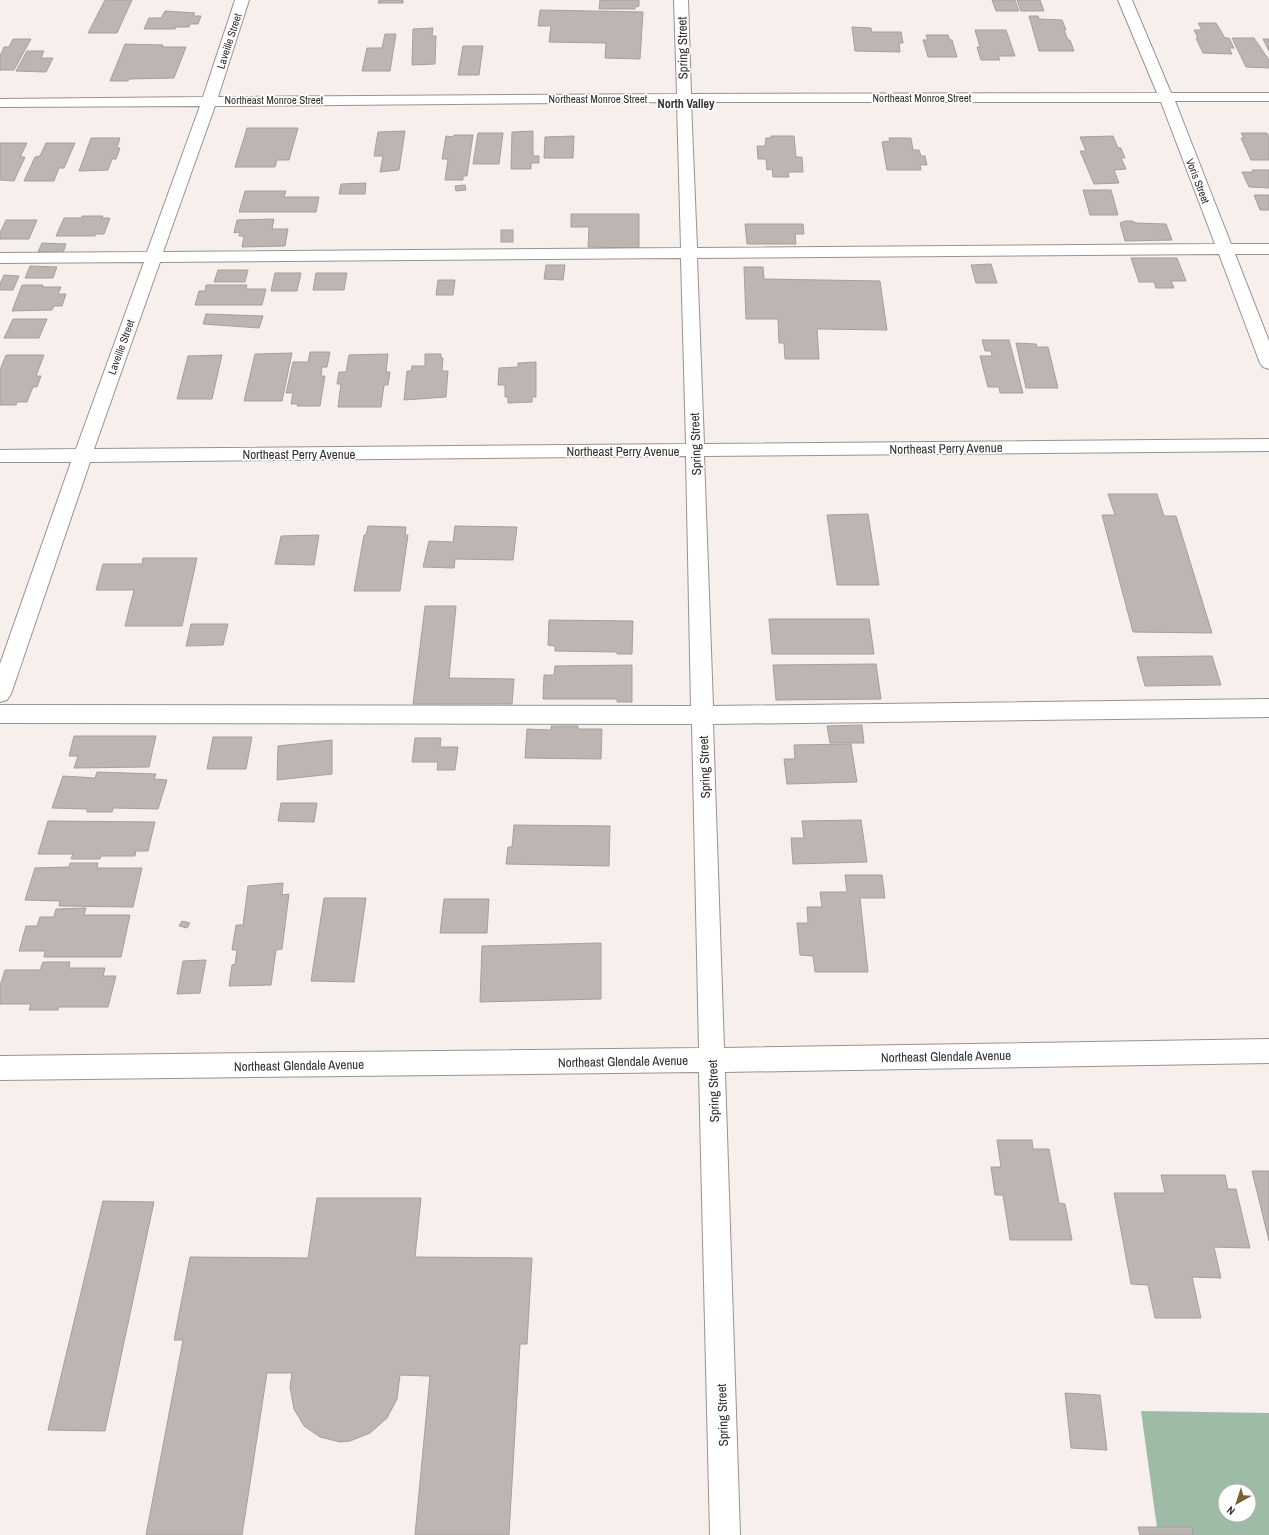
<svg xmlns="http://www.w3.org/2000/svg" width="1269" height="1535" font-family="'Archivo Narrow',sans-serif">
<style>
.forest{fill:#9ebca5;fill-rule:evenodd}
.building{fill:#bcb5b2;stroke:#a69f9c}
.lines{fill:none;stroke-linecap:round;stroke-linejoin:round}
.minor-casing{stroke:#999290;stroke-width:2}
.minor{fill:#fff;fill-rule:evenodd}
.labels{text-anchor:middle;stroke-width:3.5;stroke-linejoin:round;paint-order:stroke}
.far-street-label{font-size:11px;fill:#322f2e;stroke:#fff}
.far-neighbourhood-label{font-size:12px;font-weight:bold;fill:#322f2e;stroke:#fff}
.street-label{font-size:13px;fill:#322f2e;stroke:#fff}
</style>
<rect width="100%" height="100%" fill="#f6efec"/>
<!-- forest -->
<path class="forest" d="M1141,1411L1269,1413V1535H1158ZM1225,1491H1249V1515H1225Z"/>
<!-- building -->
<g class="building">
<polygon points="105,0 132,0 117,33 88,33"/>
<polygon points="379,0 403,0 403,3 378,3"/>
<polygon points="600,0 639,0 639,6 635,7 635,9 599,9"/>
<polygon points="992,0 1015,0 1019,11 996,11"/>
<polygon points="1017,0 1040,0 1044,11 1021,11"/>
<polygon points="540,10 643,12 640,59 605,58 606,43 549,42 551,26 538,26"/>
<polygon points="165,11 195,13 193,16 201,16 198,24 190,24 189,27 176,27 175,29 144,29 149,18 161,18"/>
<polygon points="1029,16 1038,16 1039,19 1062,20 1066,30 1064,30 1068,40 1070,40 1074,51 1039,51"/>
<polygon points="1198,23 1216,23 1225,38 1229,38 1234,48 1229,48 1232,54 1203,53 1196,38 1198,38 1194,30 1202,30"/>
<polygon points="852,27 871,28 872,32 901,32 903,43 899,43 900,52 855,51"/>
<polygon points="433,28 432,36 436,36 435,64 412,65 413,29"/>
<polygon points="975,30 1006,30 1015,56 998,56 1000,60 981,60 977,47 980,47"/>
<polygon points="385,34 396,34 390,71 362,71 367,48 382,48"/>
<polygon points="926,35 948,35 950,40 952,40 957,57 928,57 923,40 928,40"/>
<polygon points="1232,38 1254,38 1269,60 1269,68 1246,67"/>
<polygon points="13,39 31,39 14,70 0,70 0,56 4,47 9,47"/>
<polygon points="1263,39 1269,39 1269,51"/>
<polygon points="125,44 163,45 162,47 186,47 174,78 129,79 128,81 110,81"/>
<polygon points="463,46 483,46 479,75 458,75"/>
<polygon points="27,51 44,51 41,58 53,58 46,72 16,71"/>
<polygon points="247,128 298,128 289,160 277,160 275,167 235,167"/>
<polygon points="405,131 399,170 380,172 383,156 374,156 378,132"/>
<polygon points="533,131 533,156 539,156 539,163 531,163 531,169 511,169 512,132"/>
<polygon points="478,133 503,133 499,164 473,164"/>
<polygon points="1241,133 1267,133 1269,137 1269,160 1251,160 1241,138 1244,138"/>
<polygon points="454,135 473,135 467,176 463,176 463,180 445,180 448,159 442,159 446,136 453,137"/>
<polygon points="574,136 573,158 544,158 545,137"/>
<polygon points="771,136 794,136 796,157 802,157 803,172 788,172 789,177 773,177 772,169 767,170 766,159 758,159 757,146 765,146 766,138 771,138"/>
<polygon points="1113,136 1118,148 1121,148 1125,158 1121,158 1126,169 1114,170 1119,183 1094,184 1080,151 1086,151 1080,137"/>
<polygon points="91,138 120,138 117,148 120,148 116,159 112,159 108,170 79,171"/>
<polygon points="889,138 911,138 913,150 919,150 921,156 925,156 927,165 920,165 921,170 887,170 882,142 890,141"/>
<polygon points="0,143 27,143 20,157 25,157 14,181 0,180"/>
<polygon points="46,143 75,143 64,168 59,168 54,181 24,181 35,157 40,156"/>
<polygon points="1252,170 1269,170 1269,188 1249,187 1242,172 1253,172"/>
<polygon points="366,183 365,194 339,194 341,184"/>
<polygon points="465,185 466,190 456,191 455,186"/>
<polygon points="1083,190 1111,190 1118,215 1090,215"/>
<polygon points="245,191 286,191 284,197 319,197 316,212 239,212"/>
<polygon points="1254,195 1269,195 1269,210 1260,210"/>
<polygon points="571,214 639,214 639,248 588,247 589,227 571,227"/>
<polygon points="82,216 103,216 102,218 110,218 104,234 96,234 95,236 56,236 64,218 82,218"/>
<polygon points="274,219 272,229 288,229 285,246 242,247 244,236 239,236 240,232 234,233 237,220"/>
<polygon points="6,220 37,220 29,239 0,239 0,233"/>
<polygon points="1125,221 1132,221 1136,223 1166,224 1172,240 1125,241 1120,223"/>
<polygon points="745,224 803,224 804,234 795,234 796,244 747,244"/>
<rect x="501" y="230" width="12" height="12"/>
<polygon points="42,243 66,244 63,253 38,252"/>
<polygon points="1131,258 1177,258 1186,281 1171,281 1174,288 1156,288 1154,282 1139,282"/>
<polygon points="991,264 997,283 976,283 971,265"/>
<polygon points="546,265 565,265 563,280 544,279"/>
<polygon points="30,266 57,267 53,278 25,278"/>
<polygon points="744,267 763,267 764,279 880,281 887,330 817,329 819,359 785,359 784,343 779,343 778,319 746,319"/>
<polygon points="218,270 248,270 245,282 214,282"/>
<polygon points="275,273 301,273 297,291 271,291"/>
<polygon points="316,273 347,273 344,290 313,290"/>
<polygon points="4,275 19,276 13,290 0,290 0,284"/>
<polygon points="438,280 455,280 453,295 436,295"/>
<polygon points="22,285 43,285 42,287 61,287 58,294 66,294 62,306 54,306 52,310 12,311"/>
<polygon points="206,285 247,285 246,289 266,289 262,305 195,305 199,291 205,291"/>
<polygon points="206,314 263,316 259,328 203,324"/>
<polygon points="13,319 47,319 39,338 4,338"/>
<polygon points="982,340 1009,340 1023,393 1000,393 999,387 988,387 980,356 992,356 991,351 985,351"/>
<polygon points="1016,343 1036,344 1037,347 1048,347 1058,388 1026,388"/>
<polygon points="310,352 330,352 327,367 322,367 321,376 325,376 320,406 297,406 298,404 291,404 293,393 286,393 293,362 308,362"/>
<polygon points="292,353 282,401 244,401 255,354"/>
<polygon points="388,354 386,372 390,372 388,385 384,385 381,407 338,407 341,384 337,384 339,372 346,372 349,355"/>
<polygon points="425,354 441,354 441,358 443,358 442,371 448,371 446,397 404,400 407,371 411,371 412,366 425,366"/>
<polygon points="6,355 44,355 36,376 41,376 37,387 33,387 27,402 17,402 16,405 0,405 0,370"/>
<polygon points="222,355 212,399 177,399 188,356"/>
<polygon points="536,362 536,397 532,397 532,402 508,403 508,397 505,397 505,385 498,385 499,368 518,367 518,363"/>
<polygon points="1108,494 1157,494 1164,516 1176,516 1212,633 1133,632 1102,515 1115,515"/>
<polygon points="868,514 879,585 837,585 827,515"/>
<polygon points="368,526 406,527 405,535 408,535 400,591 354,591 364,535 366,535"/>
<polygon points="455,526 517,527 513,560 455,559 454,568 423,567 429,541 453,542"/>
<polygon points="319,535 314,565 275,564 281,536"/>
<polygon points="143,558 197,558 182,626 125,626 134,590 96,590 103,564 142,564"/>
<polygon points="425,606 456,606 449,678 514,679 512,704 413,704"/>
<polygon points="769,619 869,619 874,654 772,654"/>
<polygon points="549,620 633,621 632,654 617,654 617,652 555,651 555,646 548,645"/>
<polygon points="191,624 228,624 223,645 186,646"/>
<polygon points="1212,656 1221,685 1145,686 1137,657"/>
<polygon points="876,664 881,699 776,700 773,665"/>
<polygon points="632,665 632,702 617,702 617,699 543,699 544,675 554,675 555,666"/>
<polygon points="862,725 864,743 830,743 827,726"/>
<polygon points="551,726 578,726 578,729 602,729 601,759 525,758 527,729 551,730"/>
<polygon points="74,736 156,736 149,767 74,768 78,756 69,756"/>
<polygon points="213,737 252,737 246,769 207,769"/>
<polygon points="415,738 441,738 440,747 458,747 455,770 437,770 438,762 412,762"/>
<polygon points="332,740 332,774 277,780 278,746"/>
<polygon points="851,744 857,782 787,784 784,759 795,759 794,745"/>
<polygon points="97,772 156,774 154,779 167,780 158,809 113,808 112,812 87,812 87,809 52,808 63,776 95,778"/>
<polygon points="281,803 317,803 314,822 278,821"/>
<polygon points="861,820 867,862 793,864 791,838 804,838 802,821"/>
<polygon points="48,821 155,822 148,851 136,851 135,856 101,856 100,859 71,859 73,854 38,854"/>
<polygon points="514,825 610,826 609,866 506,864 508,847 512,847"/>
<polygon points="70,863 98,863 97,868 142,868 133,907 59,906 60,901 25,900 35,868 69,867"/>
<polygon points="845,875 882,875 885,898 860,898 868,972 815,972 813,956 800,955 797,923 808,923 807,907 822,907 820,892 847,892"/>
<polygon points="283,883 282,895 289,894 282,949 276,950 271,985 229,986 232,965 235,964 237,950 232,950 236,925 243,925 248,886"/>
<polygon points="324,898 366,898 354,982 311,981"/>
<polygon points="444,899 489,899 487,933 440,933"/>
<polygon points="86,908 84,915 130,915 121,957 44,957 45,951 19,951 26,926 37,926 40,917 54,917 56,909"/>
<polygon points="182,921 190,923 187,928 179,926"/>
<polygon points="601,943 601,999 480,1002 482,946"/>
<polygon points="206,960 200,993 177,994 183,961"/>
<polygon points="43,962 70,962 69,968 105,968 103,976 116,976 108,1007 59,1007 58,1010 29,1010 31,1004 0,1004 0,986 5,970 40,970"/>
<polygon points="997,1140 1032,1140 1033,1149 1049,1149 1059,1203 1065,1204 1072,1240 1010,1240 1003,1195 995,1195 991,1167 1001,1167"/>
<polygon points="1252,1171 1269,1171 1269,1241"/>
<polygon points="1161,1175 1225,1175 1228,1189 1236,1189 1250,1248 1214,1247 1221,1278 1192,1277 1201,1318 1155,1318 1148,1285 1131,1284 1114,1193 1165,1193"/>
<polygon points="317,1198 421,1198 415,1257 532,1258 527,1344 520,1344 509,1535 415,1535 430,1376 400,1375 397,1399 387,1418 370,1433 350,1441 340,1442 320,1437 304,1426 294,1409 290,1387 292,1373 267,1373 242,1535 146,1535 183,1340 174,1340 190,1257 308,1258"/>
<polygon points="103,1201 154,1202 105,1431 48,1430"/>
<polygon points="1065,1393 1100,1395 1107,1450 1071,1448"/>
<polygon points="1138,1527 1192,1527 1193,1535 1140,1535"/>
</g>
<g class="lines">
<defs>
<path id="minor" d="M235,0H249L218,97L677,94L674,0H688L691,94L1157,93L1118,0H1132L1171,93H1269V101H1175L1231,244H1269V254H1235L1269,341V369L1263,367L1260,363L1219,254L697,258L704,444L1269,439V451L704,456L713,706L1269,699V717L713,724L724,1048L1269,1039V1063L725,1072L740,1535H710L699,1072L0,1080V1056L699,1048L692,724L0,723V705L691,706L686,456L90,462L11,694L7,700L0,702V664L71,462H0V450L76,449L144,262L0,263V253L147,252L200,106L0,107V99L203,97ZM677,102L681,248L163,252L215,106ZM691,102H1161L1215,244L697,248ZM681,258L686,444L94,449L160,262Z"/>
</defs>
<!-- minor casing -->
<use href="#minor" class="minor-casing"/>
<!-- minor -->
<use href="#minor" class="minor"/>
</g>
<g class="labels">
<!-- far-street labels -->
<g class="far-street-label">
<text transform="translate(229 41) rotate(-72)" y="4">Laveille Street</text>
<text x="922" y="102">Northeast Monroe Street</text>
<text x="598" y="103">Northeast Monroe Street</text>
<text x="274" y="104">Northeast Monroe Street</text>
<text transform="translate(1198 181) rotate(69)" y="4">Voris Street</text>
<text transform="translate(121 347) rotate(-70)" y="4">Laveille Street</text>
</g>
<!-- far-neighbourhood labels -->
<g class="far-neighbourhood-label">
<text x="686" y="108">North Valley</text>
</g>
<!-- street labels -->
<g class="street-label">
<text transform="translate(682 48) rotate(-91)" y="5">Spring Street</text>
<text transform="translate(695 444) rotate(-92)" y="5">Spring Street</text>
<text transform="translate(946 448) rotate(-1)" y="5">Northeast Perry Avenue</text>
<text x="623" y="456">Northeast Perry Avenue</text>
<text x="299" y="459">Northeast Perry Avenue</text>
<text transform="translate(704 767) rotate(-92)" y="5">Spring Street</text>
<text transform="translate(946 1056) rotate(-1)" y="5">Northeast Glendale Avenue</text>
<text transform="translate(623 1061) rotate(-1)" y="5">Northeast Glendale Avenue</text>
<text transform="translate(299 1065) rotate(-1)" y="5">Northeast Glendale Avenue</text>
<text transform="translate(713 1091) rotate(-92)" y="5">Spring Street</text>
<text transform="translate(722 1415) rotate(-92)" y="5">Spring Street</text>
</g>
</g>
<!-- north arrow -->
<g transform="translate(1237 1503) rotate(219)"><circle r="19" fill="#ffffff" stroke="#adacab"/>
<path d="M0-3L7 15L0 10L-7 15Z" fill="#796031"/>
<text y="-6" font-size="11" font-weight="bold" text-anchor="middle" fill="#322f2e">N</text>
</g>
</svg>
